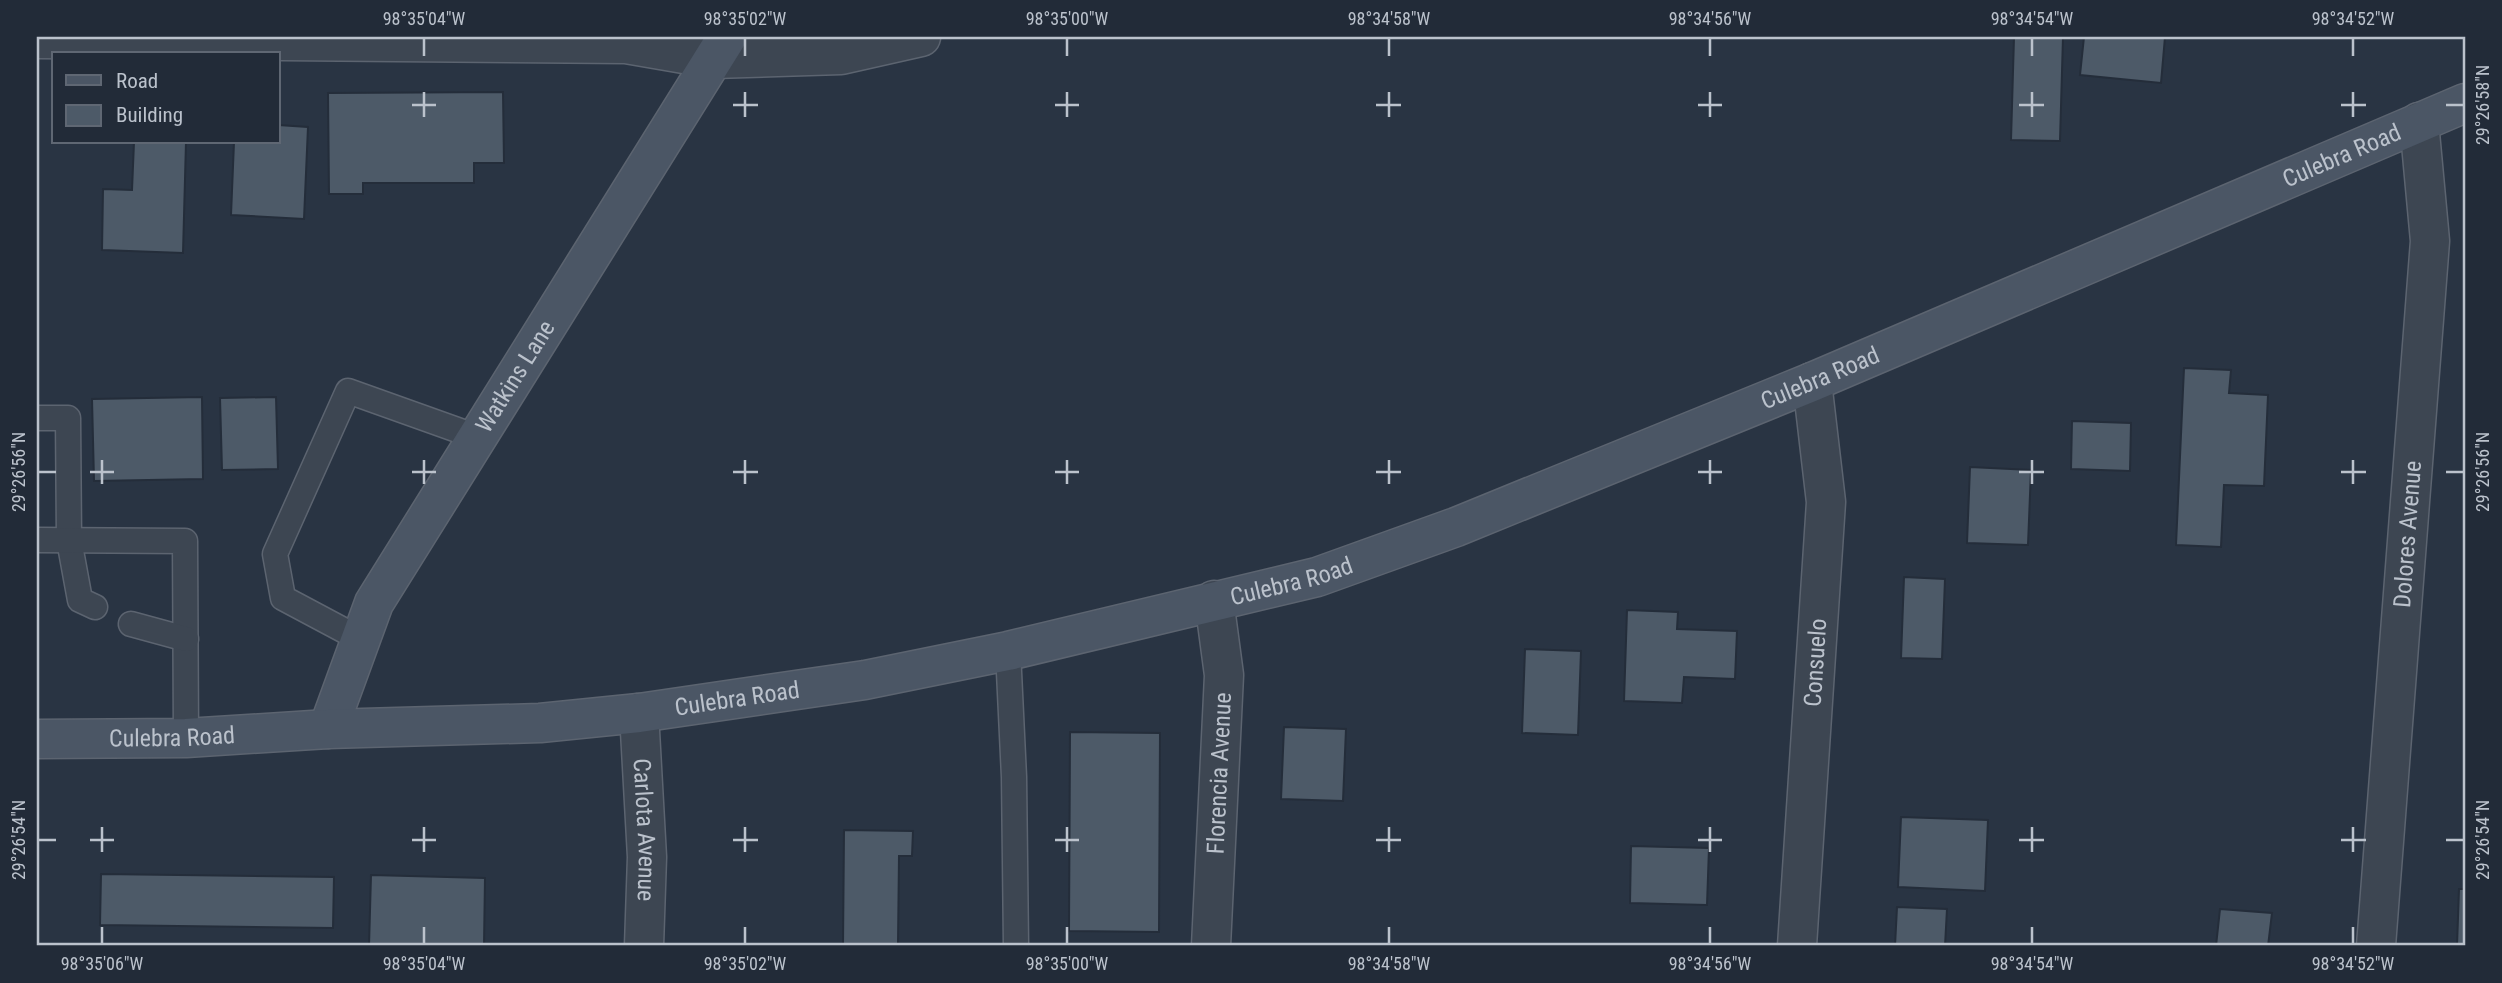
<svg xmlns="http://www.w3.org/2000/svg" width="2502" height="983" font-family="'Roboto Condensed',sans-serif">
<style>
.building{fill:#4d5a68;stroke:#242d3a;stroke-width:2}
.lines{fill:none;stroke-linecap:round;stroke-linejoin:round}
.lane-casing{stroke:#5c6470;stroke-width:27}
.street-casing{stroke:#5c6470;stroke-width:41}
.secondary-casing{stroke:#5c6470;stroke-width:41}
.lane{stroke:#3d4652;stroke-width:24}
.street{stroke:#3d4652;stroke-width:38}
.secondary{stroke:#4b5665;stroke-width:38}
.ticks{fill:none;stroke:#bbc2cc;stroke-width:2.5}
.labels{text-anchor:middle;stroke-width:5;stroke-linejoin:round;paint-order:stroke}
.street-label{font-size:24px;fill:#bbc2cc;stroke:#222b38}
.neatline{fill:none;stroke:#bbc2cc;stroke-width:2.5}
.ticks-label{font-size:18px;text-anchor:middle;fill:#bbc2cc}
</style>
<rect width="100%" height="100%" fill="#293443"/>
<!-- building -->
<g class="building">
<polygon points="2014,37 2063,37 2060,141 2011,140"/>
<polygon points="2084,37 2165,37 2161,83 2080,75"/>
<polygon points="503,92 504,163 474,163 474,183 363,183 363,194 329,194 328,93"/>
<polygon points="278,125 308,127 304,219 231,215 234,142 278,142"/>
<polygon points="134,142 186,142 183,253 102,250 103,189 132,190"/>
<polygon points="2184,368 2231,370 2229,393 2268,395 2264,486 2224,485 2221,547 2176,545"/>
<polygon points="202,397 203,479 94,481 92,399"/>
<polygon points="276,397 278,469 222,470 220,398"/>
<polygon points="2072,421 2131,423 2130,471 2071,469"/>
<polygon points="1970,467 2031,470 2028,545 1967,543"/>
<polygon points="1904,577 1945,579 1942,659 1901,658"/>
<polygon points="1627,610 1678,612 1677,629 1737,631 1735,679 1684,677 1682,703 1624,701"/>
<polygon points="1525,649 1581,651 1578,735 1522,733"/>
<polygon points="1284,727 1346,729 1343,801 1281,799"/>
<polygon points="1070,732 1160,733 1159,932 1069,931"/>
<polygon points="1901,817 1988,820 1985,891 1898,887"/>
<polygon points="844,830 913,831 912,856 899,856 898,946 917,946 843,946"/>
<polygon points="1631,846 1709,848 1707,905 1630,903"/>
<polygon points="101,874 334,877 333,928 100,925"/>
<polygon points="371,875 485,878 484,946 369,946"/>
<polygon points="2459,889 2465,889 2465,946 2457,946"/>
<polygon points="1897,907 1947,909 1945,946 1895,946"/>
<polygon points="2220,909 2272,913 2268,946 2216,946"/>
</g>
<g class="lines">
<defs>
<g id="lane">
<polyline points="37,418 68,418 69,540 80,600 95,607"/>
<polyline points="37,540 185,541 186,738"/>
<polyline points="131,624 186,639"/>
<polyline points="360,639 283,598 275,554 348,391 477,437"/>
<polyline points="1008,651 1014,777 1016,946"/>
</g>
<g id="street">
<polyline points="37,39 626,44 713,59 841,55 921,37"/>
<path id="s1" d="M639,713L647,857L644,946"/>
<path id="s2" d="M1211,946L1224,675L1214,600"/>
<path id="s3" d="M1797,946L1826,502L1812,382"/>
<path id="s4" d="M2376,946L2430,241L2419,122"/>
</g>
<g id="secondary">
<path id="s5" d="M328,729L374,603L727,37"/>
<path id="s6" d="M37,739L186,738L328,729L540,723L639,713L865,680L1008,651L1317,577L1456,527L1812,382L2465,103"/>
</g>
</defs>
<!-- lane casing -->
<use href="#lane" class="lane-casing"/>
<!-- street casing -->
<use href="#street" class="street-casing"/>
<!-- secondary casing -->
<use href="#secondary" class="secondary-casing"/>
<!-- lane -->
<use href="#lane" class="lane"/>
<!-- street -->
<use href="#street" class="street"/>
<!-- secondary -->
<use href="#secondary" class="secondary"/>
</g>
<!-- ticks -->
<path class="ticks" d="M424,38V56M745,38V56M1067,38V56M1389,38V56M1710,38V56M2032,38V56M2353,38V56M424,92V117M745,92V117M1067,92V117M1389,92V117M1710,92V117M2032,92V117M2353,92V117M412,105H436M733,105H758M1055,105H1079M1376,105H1401M1698,105H1722M2019,105H2044M2341,105H2366M2446,105H2464M102,460V484M424,460V484M745,460V484M1067,460V484M1389,460V484M1710,460V484M2032,460V484M2353,460V484M38,472H56M90,472H114M412,472H436M733,472H758M1055,472H1079M1376,472H1401M1698,472H1722M2019,472H2044M2341,472H2366M2446,472H2464M102,827V852M424,827V852M745,827V852M1067,827V852M1389,827V852M1710,827V852M2032,827V852M2353,827V852M38,840H56M90,840H114M412,840H436M733,840H758M1055,840H1079M1376,840H1401M1698,840H1722M2019,840H2044M2341,840H2366M2446,840H2464M102,927V944M424,927V944M745,927V944M1067,927V944M1389,927V944M1710,927V944M2032,927V944M2353,927V944"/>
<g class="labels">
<!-- street labels -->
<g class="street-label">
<text dy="8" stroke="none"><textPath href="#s6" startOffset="2403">Culebra Road</textPath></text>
<text dy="8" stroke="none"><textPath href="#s5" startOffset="401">Watkins Lane</textPath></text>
<text dy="8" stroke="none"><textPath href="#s6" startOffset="1836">Culebra Road</textPath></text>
<text dy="8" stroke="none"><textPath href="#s4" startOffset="413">Dolores Avenue</textPath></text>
<text dy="8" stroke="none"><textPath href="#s6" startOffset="1269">Culebra Road</textPath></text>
<text dy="8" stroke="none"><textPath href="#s3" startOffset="284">Consuelo</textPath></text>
<text dy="8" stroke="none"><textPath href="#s6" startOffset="702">Culebra Road</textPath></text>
<text dy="8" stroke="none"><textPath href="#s6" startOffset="135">Culebra Road</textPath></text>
<text dy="8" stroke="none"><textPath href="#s2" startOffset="173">Florencia Avenue</textPath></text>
<text dy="8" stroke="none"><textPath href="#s1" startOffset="117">Carlota Avenue</textPath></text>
</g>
</g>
<!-- border -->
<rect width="2502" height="983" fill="none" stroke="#222b38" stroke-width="77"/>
<!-- legend -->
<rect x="52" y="52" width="228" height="91" fill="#222b38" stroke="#5f6773" stroke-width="2"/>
<rect x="66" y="75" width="35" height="10" fill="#4b5665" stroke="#5f6773" stroke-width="2"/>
<text x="116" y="88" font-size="21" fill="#bbc2cc">Road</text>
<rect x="66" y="105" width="35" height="21" fill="#4d5a68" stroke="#5f6773" stroke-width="2"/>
<text x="116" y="122" font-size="21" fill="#bbc2cc">Building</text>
<rect x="38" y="38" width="2426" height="906" class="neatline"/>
<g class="ticks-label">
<text x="424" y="25">98°35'04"W</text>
<text x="745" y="25">98°35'02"W</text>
<text x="1067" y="25">98°35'00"W</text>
<text x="1389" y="25">98°34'58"W</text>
<text x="1710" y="25">98°34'56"W</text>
<text x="2032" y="25">98°34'54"W</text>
<text x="2353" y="25">98°34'52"W</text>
<text transform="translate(2483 105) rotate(-90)" y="6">29°26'58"N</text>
<text transform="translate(19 472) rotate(-90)" y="6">29°26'56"N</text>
<text transform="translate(2483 472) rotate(-90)" y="6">29°26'56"N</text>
<text transform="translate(19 840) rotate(-90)" y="6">29°26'54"N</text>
<text transform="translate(2483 840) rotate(-90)" y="6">29°26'54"N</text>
<text x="102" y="970">98°35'06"W</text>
<text x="424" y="970">98°35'04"W</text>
<text x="745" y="970">98°35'02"W</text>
<text x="1067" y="970">98°35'00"W</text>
<text x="1389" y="970">98°34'58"W</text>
<text x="1710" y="970">98°34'56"W</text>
<text x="2032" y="970">98°34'54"W</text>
<text x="2353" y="970">98°34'52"W</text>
</g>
</svg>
